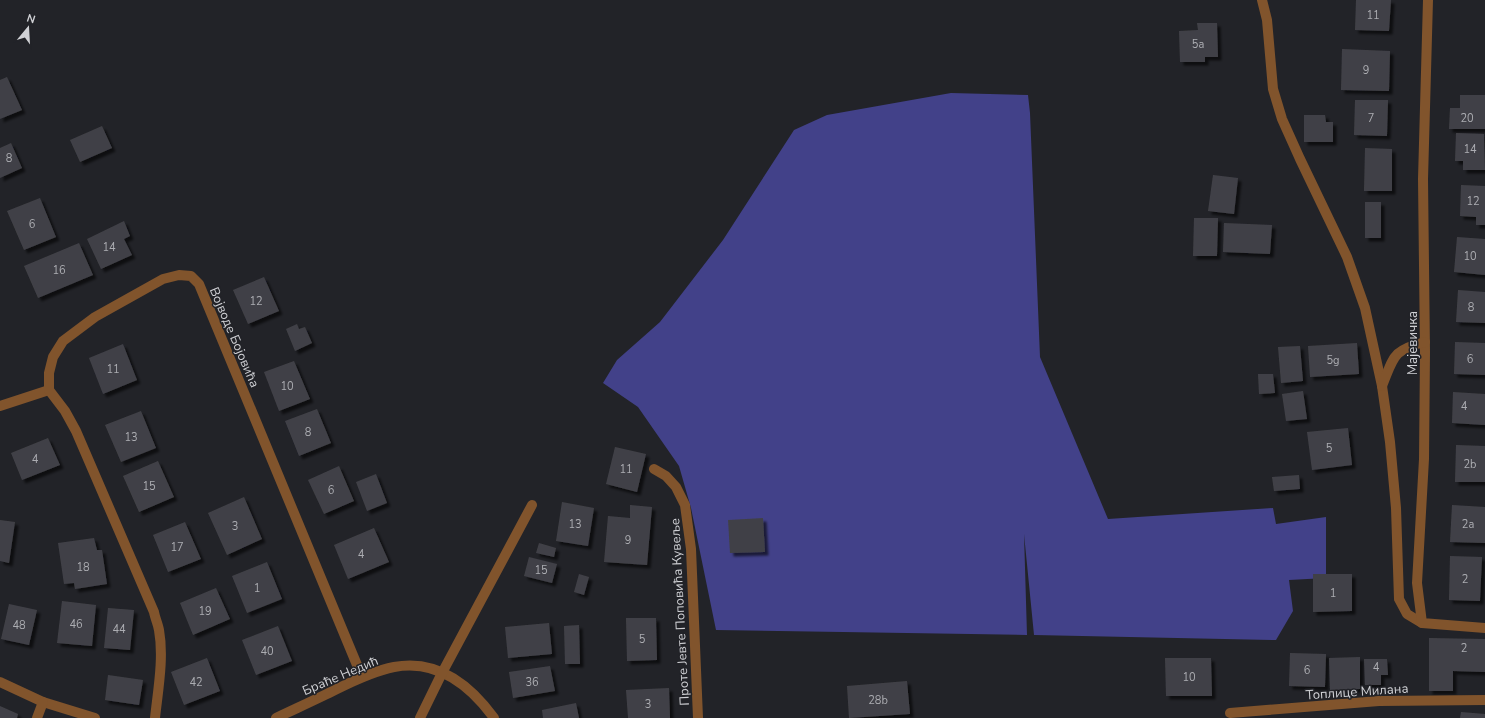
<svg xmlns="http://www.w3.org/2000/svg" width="1485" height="718" font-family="'Nunito Sans',sans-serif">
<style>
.green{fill:#424189}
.building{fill:#414147;filter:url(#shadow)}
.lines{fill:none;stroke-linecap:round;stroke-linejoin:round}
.minor{stroke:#81542c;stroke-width:10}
.labels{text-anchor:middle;stroke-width:3;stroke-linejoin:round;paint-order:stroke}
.number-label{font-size:11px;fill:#acadb2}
.street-label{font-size:13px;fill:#d0d1d5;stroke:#222328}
</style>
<defs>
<filter id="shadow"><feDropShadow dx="3.5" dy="3.5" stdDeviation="1" flood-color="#0009"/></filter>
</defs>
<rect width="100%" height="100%" fill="#222328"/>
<!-- green -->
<polygon class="green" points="951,93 1028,95 1030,113 1040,357 1108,519 1273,508 1276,524 1326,517 1326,578 1289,580 1293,611 1276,640 1034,635 1024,534 1027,635 716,630 691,508 679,466 638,407 603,383 617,360 660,322 723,240 794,130 827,115"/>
<!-- building -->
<g class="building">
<polygon points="1356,0 1391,0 1389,31 1355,30"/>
<polygon points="1197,23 1217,23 1218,57 1205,57 1205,62 1180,62 1179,31 1198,30"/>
<polygon points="1342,49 1390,51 1389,91 1341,90"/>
<polygon points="7,77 22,110 0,119 0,80"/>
<polygon points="1460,95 1485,95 1485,129 1449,129 1450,108 1460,108"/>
<polygon points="1355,100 1388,100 1387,136 1354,135"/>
<polygon points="1304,115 1325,115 1326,122 1333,122 1333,142 1304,142"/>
<polygon points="102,126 112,148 80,162 70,140"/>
<polygon points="1456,133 1484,134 1485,170 1463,170 1463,161 1455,161"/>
<polygon points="11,143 22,168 0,178 0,148"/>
<polygon points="1365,148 1392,149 1392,191 1364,191"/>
<polygon points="1213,175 1238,178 1234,214 1208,211"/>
<polygon points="1461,185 1485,186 1485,225 1476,225 1476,217 1460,216"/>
<polygon points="40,198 56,237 24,250 7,211"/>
<rect x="1365" y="202" width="16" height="36"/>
<polygon points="1194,218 1218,218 1217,256 1193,256"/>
<polygon points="124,221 130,236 124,239 132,255 101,269 87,239"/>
<polygon points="1224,223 1272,225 1270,254 1223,252"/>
<polygon points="1457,237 1485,239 1485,275 1454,272"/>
<polygon points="79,243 93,275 38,298 24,266"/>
<polygon points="264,277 279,311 248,324 233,290"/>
<polygon points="1458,290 1485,292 1485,323 1456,322"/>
<polygon points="297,324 299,329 305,327 312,343 295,351 286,329"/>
<polygon points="1455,342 1485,343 1485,375 1454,374"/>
<polygon points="1357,343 1359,374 1310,377 1308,346"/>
<polygon points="123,344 137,380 103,394 89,358"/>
<polygon points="1300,346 1303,381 1281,383 1278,347"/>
<polygon points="294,361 310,399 279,411 264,372"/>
<polygon points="1258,374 1273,374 1275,393 1259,394"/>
<polygon points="1303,391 1307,419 1286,421 1282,394"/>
<polygon points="1453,392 1485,394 1485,425 1452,423"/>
<polygon points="317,409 331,443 299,456 285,421"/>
<polygon points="141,411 156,448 121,462 105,425"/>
<polygon points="1348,428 1352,465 1312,470 1307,432"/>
<polygon points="48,438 60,465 22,480 11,453"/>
<polygon points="1456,445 1485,446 1485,482 1455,482"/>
<polygon points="615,447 646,454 637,492 606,484"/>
<polygon points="158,461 174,497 139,512 123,476"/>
<polygon points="339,466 354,501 324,514 308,480"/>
<polygon points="376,474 387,503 367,511 356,482"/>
<polygon points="1299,475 1300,489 1274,491 1272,477"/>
<polygon points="244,497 262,539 227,555 208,513"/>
<polygon points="562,502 594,508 588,546 556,541"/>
<polygon points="630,505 652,507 647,565 604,562 608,516 630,518"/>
<polygon points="1452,505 1485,507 1485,543 1450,542"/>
<polygon points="763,518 765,552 730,553 728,520"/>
<polygon points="0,520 15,522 9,563 0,561"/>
<polygon points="185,522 201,559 168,572 153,535"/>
<polygon points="374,528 389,562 348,579 334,545"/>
<polygon points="94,538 97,550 102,550 107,584 75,589 74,583 64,584 58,543"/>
<polygon points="539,543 556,548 554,557 536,553"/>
<polygon points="1450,556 1482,557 1480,601 1449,600"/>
<polygon points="529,557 557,564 552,583 524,576"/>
<polygon points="267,562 282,599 247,613 232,576"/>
<polygon points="579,574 589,577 584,595 574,592"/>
<polygon points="1313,574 1352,574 1352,611 1313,612"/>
<polygon points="216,588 230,619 193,635 180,603"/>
<polygon points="62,601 96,605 92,646 57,643"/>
<polygon points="9,604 37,610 29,645 1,639"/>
<polygon points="108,608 134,610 130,650 104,648"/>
<polygon points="626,618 656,618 657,660 627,661"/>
<polygon points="549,623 552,654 508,658 505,627"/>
<polygon points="579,625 580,664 565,664 564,626"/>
<polygon points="278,626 292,661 256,675 242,640"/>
<polygon points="1429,638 1485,639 1485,672 1453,671 1453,691 1429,691"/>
<polygon points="1290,653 1326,654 1325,687 1289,686"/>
<polygon points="1360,657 1360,689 1330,690 1329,658"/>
<polygon points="207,658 220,691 184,705 171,672"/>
<polygon points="1165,658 1211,658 1212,696 1166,696"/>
<polygon points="1364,659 1387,659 1388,675 1381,675 1381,685 1365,685"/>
<polygon points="550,666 555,691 513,698 509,672"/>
<polygon points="108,675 143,680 139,705 105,700"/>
<polygon points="907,681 910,714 849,718 847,686"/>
<polygon points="669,688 670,718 628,718 626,690"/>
<polygon points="576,703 579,718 543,718 542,710"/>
<polygon points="0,706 18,714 17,718 0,718"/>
<polygon points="1461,712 1485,714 1485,718 1460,718"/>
</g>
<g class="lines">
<!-- minor -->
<g class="minor">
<polyline points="1262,0 1267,20 1273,89 1282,119 1300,159 1347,257 1365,308 1382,386 1390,442 1396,508 1399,599 1407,614 1422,623"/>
<polyline points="1428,0 1423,179 1425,352 1424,459 1417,583 1422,623 1485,628"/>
<path d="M1382,386C1394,357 1392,350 1425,342"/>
<polyline points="0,406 49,390"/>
<polyline points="654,469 666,476 676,487 685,505 691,549 698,718"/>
<polyline points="0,682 43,702 95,718"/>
<polyline points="1230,713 1379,701 1485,700"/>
<polyline points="37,718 43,702"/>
<path d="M155,718C158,690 164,658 159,630C158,624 155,618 154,612L76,431L65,411L49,390V373L53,357L63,341L95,317L163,279L179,275L191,276L199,284L362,677"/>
<path d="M276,718C297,708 317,699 337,689C355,680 374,671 394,667C437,659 470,685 494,718"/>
<polyline points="420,718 442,673 532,505"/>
</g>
</g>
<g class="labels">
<!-- number labels -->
<g class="number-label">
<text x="1373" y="19">11</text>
<text x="1198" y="48">5a</text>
<text x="1366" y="74">9</text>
<text x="1371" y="122">7</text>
<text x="1467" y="122">20</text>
<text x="1470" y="153">14</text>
<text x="9" y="162">8</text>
<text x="1473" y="205">12</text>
<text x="32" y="228">6</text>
<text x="109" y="251">14</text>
<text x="1470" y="260">10</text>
<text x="59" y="274">16</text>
<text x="256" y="305">12</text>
<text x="1471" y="311">8</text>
<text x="1470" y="363">6</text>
<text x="1333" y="364">5g</text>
<text x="113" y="373">11</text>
<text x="287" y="390">10</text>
<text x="1464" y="410">4</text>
<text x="308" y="436">8</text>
<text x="131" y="441">13</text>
<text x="1329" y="452">5</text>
<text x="35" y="463">4</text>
<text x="1470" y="468">2b</text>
<text x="626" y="473">11</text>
<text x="149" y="490">15</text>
<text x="331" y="494">6</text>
<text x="575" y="528">13</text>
<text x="1468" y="528">2a</text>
<text x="235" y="530">3</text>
<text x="628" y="544">9</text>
<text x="177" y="551">17</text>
<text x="361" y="558">4</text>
<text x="83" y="571">18</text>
<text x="541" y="574">15</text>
<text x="1465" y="583">2</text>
<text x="257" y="592">1</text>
<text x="1333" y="597">1</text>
<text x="205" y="615">19</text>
<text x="76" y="628">46</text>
<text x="19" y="629">48</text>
<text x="119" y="633">44</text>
<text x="642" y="643">5</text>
<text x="1464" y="652">2</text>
<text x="267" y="655">40</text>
<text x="1376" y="671">4</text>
<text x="1307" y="674">6</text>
<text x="1189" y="681">10</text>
<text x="196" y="686">42</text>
<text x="532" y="686">36</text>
<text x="878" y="704">28b</text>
<text x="648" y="708">3</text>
</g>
<!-- street labels -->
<g class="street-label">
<text transform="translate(235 337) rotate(67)" y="5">Војводе Бојовића</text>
<text transform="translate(1412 343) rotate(-90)" y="5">Мајевичка</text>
<text transform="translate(679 612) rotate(-93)" y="5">Проте Јевте Поповића Кувеље</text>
<text transform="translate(340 675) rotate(-23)" y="5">Браће Недић</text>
<text transform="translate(1357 691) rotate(-4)" y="5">Топлице Милана</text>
</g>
</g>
<!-- north arrow -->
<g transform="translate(28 28) rotate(18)" stroke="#222328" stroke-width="3" paint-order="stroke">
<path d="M0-3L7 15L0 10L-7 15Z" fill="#d0d1d5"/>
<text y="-6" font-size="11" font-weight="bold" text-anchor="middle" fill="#d0d1d5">N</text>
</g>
</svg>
